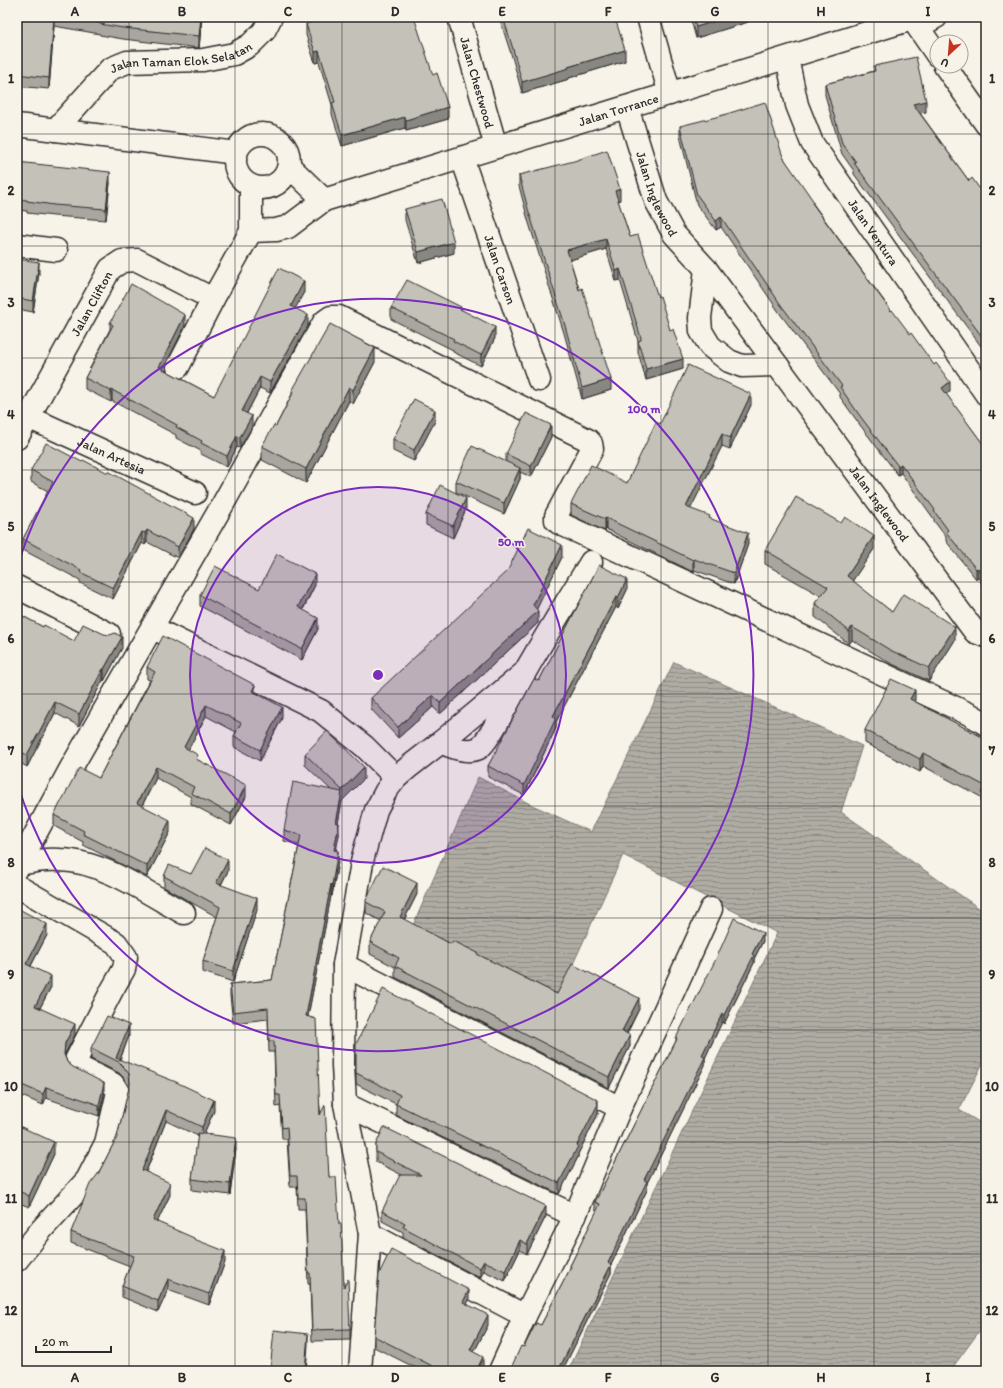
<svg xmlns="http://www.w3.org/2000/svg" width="1003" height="1388" font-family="Itim,sans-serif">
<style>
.water{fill:url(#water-rules);stroke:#7a7874}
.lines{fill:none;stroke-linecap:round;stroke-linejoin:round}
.street-casing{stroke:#2b2b2b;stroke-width:25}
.street{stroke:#f7f3e8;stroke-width:22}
.wall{fill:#a9a69f;stroke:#2b2b2b}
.shaded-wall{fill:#898782;stroke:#2b2b2b}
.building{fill:#c4c1b9;stroke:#2b2b2b}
.grid{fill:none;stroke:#2b2b2b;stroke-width:1;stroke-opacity:0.55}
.ring{fill:none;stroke:#7b2cbf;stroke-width:2}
.labels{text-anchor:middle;stroke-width:3;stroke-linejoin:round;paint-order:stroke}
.street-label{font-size:13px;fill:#2b2b2b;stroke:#f7f3e8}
.centre{fill:#7b2cbf;stroke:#f7f3e8;stroke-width:2}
.ring-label{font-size:12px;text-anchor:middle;font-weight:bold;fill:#7b2cbf;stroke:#f7f3e8;stroke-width:3;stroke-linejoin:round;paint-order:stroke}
.neatline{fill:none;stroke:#2b2b2b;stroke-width:1.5}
.grid-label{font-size:13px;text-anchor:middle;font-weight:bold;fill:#2b2b2b}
</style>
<defs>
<pattern id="water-rules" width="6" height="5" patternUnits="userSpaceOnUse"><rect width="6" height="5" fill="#afaca4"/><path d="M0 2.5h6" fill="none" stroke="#8f8c86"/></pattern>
</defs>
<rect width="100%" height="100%" fill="#f7f3e8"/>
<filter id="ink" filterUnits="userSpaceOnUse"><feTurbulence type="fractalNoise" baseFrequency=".025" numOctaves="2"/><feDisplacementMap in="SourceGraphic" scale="8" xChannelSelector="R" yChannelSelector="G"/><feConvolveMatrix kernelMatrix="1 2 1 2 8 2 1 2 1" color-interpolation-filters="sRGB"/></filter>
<g filter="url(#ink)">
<!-- water -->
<polygon class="water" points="674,662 862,746 841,812 986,913 986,1057 959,1110 986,1126 986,1322 950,1371 568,1371 777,933 623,855 556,1001 411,930 478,777 530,804 591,832"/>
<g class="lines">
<defs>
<g id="street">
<path id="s1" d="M459,17L496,147"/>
<polyline points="648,17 670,94"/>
<polyline points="911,17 937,55"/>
<path id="s2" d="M787,58L797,105L812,143L986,394"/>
<polyline points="945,66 986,124"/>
<path id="s3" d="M627,107L656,201L674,234L706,269L975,632L986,636"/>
<polyline points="17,125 236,153"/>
<path id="s4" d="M55,130L110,69L127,62L203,60L234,54L250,45L264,31L271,17"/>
<circle cx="262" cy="161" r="27"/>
<path id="s5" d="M462,158L539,380"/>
<path id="s6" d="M324,200L912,19L929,21L936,17"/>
<polyline points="251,231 276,230 288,227 324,200 289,166"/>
<polyline points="17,245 56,250"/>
<polyline points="706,269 700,318 701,331 710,346 729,361 742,366 777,365"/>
<polyline points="178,367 213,299 251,231 251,186"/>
<path id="s7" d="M28,417L195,493"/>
<path id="s8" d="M17,438L110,269L122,261L137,260L213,299"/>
<polyline points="17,587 109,634"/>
<polyline points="153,628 321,711 365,747 396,778"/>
<path d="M441,742C451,747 467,754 479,748C490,741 516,686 525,672C546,635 569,598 591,562"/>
<path d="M20,864C33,861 47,859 60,860C103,861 147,893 184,913"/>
<polyline points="17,868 71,768 223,504 324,322 331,317 339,317 588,440 591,443 592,449 556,516 556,520 559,523 971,715 986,724"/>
<polyline points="17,886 116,943 126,957 124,969 112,990 76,1060 76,1064 79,1067 113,1084 118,1092 106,1143 87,1180 42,1229 17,1260"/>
<polyline points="344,965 620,1108"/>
<polyline points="345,1104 575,1216"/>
<polyline points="370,1234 525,1316"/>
<polyline points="360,1371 370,1234 345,1104 343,1065 344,965 363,857 376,810 386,791 396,778 410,766 441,742 524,673"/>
<polyline points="500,1371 525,1316 575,1216 620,1108 711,909"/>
</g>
</defs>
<!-- street casing -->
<use href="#street" class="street-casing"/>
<!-- street -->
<use href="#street" class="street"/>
</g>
<!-- wall -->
<g class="wall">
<polygon points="17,17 202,17 199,48 123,39 100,35 100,34 54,26 49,89 17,86"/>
<polygon points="499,17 614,17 625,61 569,78 569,79 522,93 513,60"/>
<polygon points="690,17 748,17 748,22 696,38"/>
<polygon points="306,24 433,75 448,119 406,131 405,128 342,146 332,114 332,105 319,62 315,63 306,35"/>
<polygon points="874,66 926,112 920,113 969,181 986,198 986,353 854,174 854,171 842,154 825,95 825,84 874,71"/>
<polygon points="680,126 783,157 814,205 950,391 946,394 986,448 986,590 978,578 976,579 946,541 946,537 934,521 934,519 901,473 898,475 860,425 840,397 840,394 781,315 721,227 716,230 697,205 680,136"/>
<polygon points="17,162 110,183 106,220 54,216 27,213 27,211 17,210"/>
<polygon points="519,175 620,200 618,201 630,237 658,297 683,369 646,380 638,352 638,341 620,280 616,281 606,249 570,260 611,390 582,399 564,333 528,220 519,186"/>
<polygon points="405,209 454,253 418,263 405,220"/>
<polygon points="17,259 39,273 33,312 17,309"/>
<polygon points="304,292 295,308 308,326 270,393 260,388 247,413 252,427 240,448 237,447 227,467 201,454 201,451 176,438 176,435 112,401 111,402 85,389 85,378 110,329 110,323 185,326 163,369 214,396"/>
<polygon points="391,308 461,309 495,338 481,366 453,352 453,350 391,319"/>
<polygon points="375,362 353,404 349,401 306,483 262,460 262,446 276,426 292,394 292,391"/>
<polygon points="751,405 730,449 722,446 690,509 710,519 748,544 734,584 694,570 693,572 606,529 605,531 571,515 571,504 627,483 660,424"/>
<polygon points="435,421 414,461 393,451 393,439"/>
<polygon points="551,437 531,477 520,472 520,479 504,514 456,492 456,481 506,461 506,454"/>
<polygon points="31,470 194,529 178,558 147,542 145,545 142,543 113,599 80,583 80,580 23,550 23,539 48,491 31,482"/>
<polygon points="466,509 453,538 426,525 426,514"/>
<polygon points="874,549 852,581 892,612 955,640 929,681 890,663 852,640 849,644 815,617 815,603 821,596 765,564 765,550"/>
<polygon points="562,557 536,609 538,623 440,714 433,707 398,738 371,709 371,698"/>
<polygon points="599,565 627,590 618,609 616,607 556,722 556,728 524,795 488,777 488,766 539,681"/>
<polygon points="315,585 303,610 318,629 302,660 200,606 200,595 259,589"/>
<polygon points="17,613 43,627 74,641 122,648 104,681 103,680 79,726 55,713 27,767 17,761"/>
<polygon points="147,667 255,693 282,718 260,761 234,747 234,736 236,732 206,716 188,750 198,760 246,797 231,825 191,804 191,797 156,778 142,806 170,832 147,877 83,845 83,842 54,826 54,815 99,778 150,680 147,679"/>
<polygon points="915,702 986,739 986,809 981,806 981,797 923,766 920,772 865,743 865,730"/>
<polygon points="305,754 364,779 342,801 338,823 339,835 336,850 338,862 332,896 331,896 308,1016 329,1177 339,1224 344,1287 350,1329 350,1340 312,1341 310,1284 308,1284 305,1209 298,1209 297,1187 290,1187 287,1139 282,1139 280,1106 276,1107 274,1052 269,1052 268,1019 233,1023 230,996 230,984 272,980 299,845 284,841 284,830 330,789 305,765"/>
<polygon points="228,871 221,885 257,910 233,982 203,972 203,961 217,917 164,887 164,876"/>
<polygon points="417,894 404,920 451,944 478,955 557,994 639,1009 627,1034 630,1046 609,1088 395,977 395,967 370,954 370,942 381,921 366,913 366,902"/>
<polygon points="17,908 47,935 31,966 51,987 40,1008 75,1035 65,1054 65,1056 67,1062 104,1094 99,1116 46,1098 43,1105 17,1094"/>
<polygon points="763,941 754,959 754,963 724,1024 722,1022 705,1058 705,1065 647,1183 647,1190 611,1265 611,1273 562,1371 509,1371 524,1347 541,1325 570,1269 570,1266 597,1211 595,1210 595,1202 676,1041 676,1038"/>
<polygon points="129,1036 120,1060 214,1111 204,1133 236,1149 230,1195 192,1190 192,1179 198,1136 166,1121 146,1172 170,1195 157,1222 194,1240 225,1262 209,1305 168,1290 158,1312 122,1297 122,1286 130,1266 71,1243 71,1232 98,1174 117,1137 129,1088 129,1086 123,1077 119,1073 91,1059 91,1048"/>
<polygon points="356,1044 598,1111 598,1114 578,1154 578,1157 559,1194 396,1115 396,1104 356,1084"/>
<polygon points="17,1125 54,1154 29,1207 17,1202"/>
<polygon points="376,1144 546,1216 527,1254 520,1250 505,1281 484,1271 480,1278 403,1237 403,1232 382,1221 382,1211 402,1175 376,1162"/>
<polygon points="469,1300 467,1304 488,1325 474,1352 483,1367 481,1371 422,1371 374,1347 374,1336"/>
</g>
<!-- shaded-wall -->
<g class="shaded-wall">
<polygon points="54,17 54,26 49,89 49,78"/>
<polygon points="201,17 202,17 199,48 199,36"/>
<polygon points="728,17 748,17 748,22 696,38 696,27"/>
<polygon points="625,50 625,61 569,78 569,79 522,93 522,82 568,67"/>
<polygon points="319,51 319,62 315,63 315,52"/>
<polygon points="926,101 926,112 913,114 913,104"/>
<polygon points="448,107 448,119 406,131 406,120"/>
<polygon points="405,117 405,128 342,146 342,135"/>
<polygon points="110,172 110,183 106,220 106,209"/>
<polygon points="620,189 620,200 615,202 615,191"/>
<polygon points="721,217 721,227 716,230 716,221"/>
<polygon points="606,239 606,249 567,261 567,250"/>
<polygon points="454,242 454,253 418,263 418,252"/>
<polygon points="39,262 39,273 33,312 33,301"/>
<polygon points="620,269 620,280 616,281 616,271"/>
<polygon points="304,281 304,292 291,317 291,306"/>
<polygon points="185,315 185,326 159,378 159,367"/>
<polygon points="308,315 308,326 270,393 270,382"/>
<polygon points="495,327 495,338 481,366 481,355"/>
<polygon points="375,348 375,362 353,404 353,390"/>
<polygon points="683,359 683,369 646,380 646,369"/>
<polygon points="260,377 260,388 242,422 242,411"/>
<polygon points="611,379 611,390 582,399 582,388"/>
<polygon points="950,382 950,391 942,397 942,388"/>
<polygon points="349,387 349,401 306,483 306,469"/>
<polygon points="112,390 112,401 111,402 111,391"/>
<polygon points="751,394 751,405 730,449 730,438"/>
<polygon points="435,410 435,421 414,461 414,450"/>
<polygon points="252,416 252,427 240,448 240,437"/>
<polygon points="551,425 551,437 531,477 531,466"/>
<polygon points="722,434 722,446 686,518 686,507"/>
<polygon points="237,436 237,447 227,467 227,456"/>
<polygon points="901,464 901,473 898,475 898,466"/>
<polygon points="520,468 520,479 504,514 504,503"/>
<polygon points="466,498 466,509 453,538 453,526"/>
<polygon points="194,518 194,529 178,558 178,547"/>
<polygon points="606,518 606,529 605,531 605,519"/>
<polygon points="147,530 147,542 145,545 145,533"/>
<polygon points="142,532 142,543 113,599 113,588"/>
<polygon points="748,533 748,544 734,584 734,573"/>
<polygon points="874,536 874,549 847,589 847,576"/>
<polygon points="562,545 562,557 533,617 533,605"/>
<polygon points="694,559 694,570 693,572 693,560"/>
<polygon points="978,568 978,578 976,579 976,569"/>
<polygon points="315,574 315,585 298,618 298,607"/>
<polygon points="627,579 627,590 618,609 618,598"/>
<polygon points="616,597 616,607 556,722 556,728 524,795 524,785 553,716"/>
<polygon points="538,611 538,623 440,714 440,703"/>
<polygon points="318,618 318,629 302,660 302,649"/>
<polygon points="852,627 852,640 849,644 849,631"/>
<polygon points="955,627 955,640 929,681 929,668"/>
<polygon points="122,637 122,648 104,681 104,669"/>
<polygon points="103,669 103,680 79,726 79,714"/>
<polygon points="255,685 255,696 252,691"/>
<polygon points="915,690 915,703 910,699"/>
<polygon points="433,695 433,707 398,738 398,727"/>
<polygon points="55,702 55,713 27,767 27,755"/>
<polygon points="206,705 206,716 184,758 184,747"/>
<polygon points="282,707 282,718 260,761 260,750"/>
<polygon points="923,753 923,766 920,772 920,759"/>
<polygon points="156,767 156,778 137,815 137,803"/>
<polygon points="364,767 364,779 342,801 336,834 336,823 342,790"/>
<polygon points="246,785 246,797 231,825 231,814"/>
<polygon points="170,820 170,832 147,877 147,866"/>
<polygon points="339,823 339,835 334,861 334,850"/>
<polygon points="338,851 338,862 332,896 332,885"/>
<polygon points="228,860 228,871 216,894 216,883"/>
<polygon points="417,883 417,894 400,928 400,917"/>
<polygon points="331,884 331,896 306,1027 306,1016"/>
<polygon points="257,898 257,910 233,982 233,971"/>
<polygon points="47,924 47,935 26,975 26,964"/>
<polygon points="763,933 763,941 754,959 754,963 724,1024 724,1015 752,954"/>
<polygon points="51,976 51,987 35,1017 35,1006"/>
<polygon points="639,998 639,1009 622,1042 622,1031"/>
<polygon points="722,1014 722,1022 705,1058 705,1065 647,1183 647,1190 608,1271 608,1263 644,1180 702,1055"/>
<polygon points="75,1024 75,1035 65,1054 64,1065 64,1054 65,1043"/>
<polygon points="129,1025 129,1036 119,1062 116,1058"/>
<polygon points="630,1035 630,1046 609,1088 609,1077"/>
<polygon points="104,1083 104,1094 99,1116 99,1105"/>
<polygon points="46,1087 46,1098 43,1105 43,1094"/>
<polygon points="214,1100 214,1111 202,1138 202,1127"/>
<polygon points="598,1100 598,1114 578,1154 578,1157 559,1194 559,1183"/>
<polygon points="166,1110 166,1121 142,1181 142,1170"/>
<polygon points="236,1138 236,1149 230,1195 230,1184"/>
<polygon points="54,1142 54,1154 29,1207 29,1196"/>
<polygon points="170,1183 170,1195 153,1231 153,1220"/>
<polygon points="546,1206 546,1216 527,1254 527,1244"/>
<polygon points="520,1240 520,1250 505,1281 505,1271"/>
<polygon points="225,1251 225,1262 209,1305 209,1294"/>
<polygon points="484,1261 484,1271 480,1278 480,1268"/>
<polygon points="611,1265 611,1273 562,1371 558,1371"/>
<polygon points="168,1279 168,1290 158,1312 158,1301"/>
<polygon points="469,1290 469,1300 463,1312 463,1302"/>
<polygon points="488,1315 488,1325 470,1360 470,1350"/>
<polygon points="308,1334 308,1345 306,1371 305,1371"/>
<polygon points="483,1357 483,1367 481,1371 476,1371"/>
</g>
<!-- building -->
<g class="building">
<polygon points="17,17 54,17 49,78 17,74"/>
<polygon points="67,17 201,17 199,36 123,28 100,24 100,23"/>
<polygon points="328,17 414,17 433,75 437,73 448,107 406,120 405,117 342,135 332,103 335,102 319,51 315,52 306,24"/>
<polygon points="503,17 614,17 614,19 615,18 625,50 568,67 569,68 522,82 513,49"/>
<polygon points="693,17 728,17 696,27"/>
<polygon points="916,57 926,101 913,104 969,181 972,178 986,198 984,200 986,202 986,342 854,163 856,162 842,143 825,84 875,71 874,66"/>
<polygon points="765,102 783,157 814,202 812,203 891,311 892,310 910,334 911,333 934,365 936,363 950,382 942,388 986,448 986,580 978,568 976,569 946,532 948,530 934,511 935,510 901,464 898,466 860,416 840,387 842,386 781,305 721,217 716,221 697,195 680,126 720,116"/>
<polygon points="607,150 620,189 615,191 630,237 638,235 658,297 660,296 670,330 673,329 683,359 646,369 638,341 641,340 641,338 620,269 616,271 606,239 567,250 579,290 582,288 611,379 582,388 564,322 528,209 519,175 574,161"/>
<polygon points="17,162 110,172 106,209 54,205 27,201 27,200 17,199"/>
<polygon points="442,199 454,242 418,252 405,209"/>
<polygon points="17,259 39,262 33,301 17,298"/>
<polygon points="279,268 304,281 291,306 308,315 270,382 260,377 242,411 252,416 240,437 237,436 227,456 201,443 202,441 176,427 177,425 112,390 111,391 85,378 113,325 110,323 131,284 185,315 159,367 214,396"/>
<polygon points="407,280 461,307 460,309 495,327 481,355 453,341 454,339 391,308"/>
<polygon points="330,324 375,348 353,390 349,387 306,469 262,446 274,425 276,426 294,391 292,391"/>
<polygon points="688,365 751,394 730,438 722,434 686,507 710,516 709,518 748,533 734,573 694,559 693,560 606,518 605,519 571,504 591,465 627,483 656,422 660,424"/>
<polygon points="414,399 435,410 414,450 393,439"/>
<polygon points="526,413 551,425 531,466 506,454"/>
<polygon points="46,443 82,462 83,460 108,473 108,471 194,518 178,547 147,530 145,533 142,532 113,588 80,572 81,570 23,539 53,482 31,470"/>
<polygon points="472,446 520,468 504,503 456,481"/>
<polygon points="440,485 466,498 453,526 426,514"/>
<polygon points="796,497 841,523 845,517 874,536 847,576 892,612 903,594 955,627 929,668 890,650 852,627 849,631 815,603 828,587 765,550"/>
<polygon points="528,528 562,545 533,605 538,611 440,703 433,695 398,727 371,698 508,570"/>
<polygon points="277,554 315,574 298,607 318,618 302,649 200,595 215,566 259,589"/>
<polygon points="599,565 627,579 618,598 616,597 553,716 556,718 524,785 488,766 534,679 539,681"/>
<polygon points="17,613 43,627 44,625 74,641 83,624 104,634 110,635 115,633 122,637 104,669 103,669 79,714 55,702 27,755 17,750"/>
<polygon points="163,636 255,685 252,691 282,707 260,750 234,736 241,723 206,705 184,747 198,755 196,759 246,785 231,814 191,793 194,787 156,767 137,803 170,820 147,866 83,834 84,831 54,815 79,768 99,778 155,672 147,667"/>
<polygon points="891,679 915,690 910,699 986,739 986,796 981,793 985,786 923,753 920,759 865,730"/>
<polygon points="327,731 364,767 342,790 305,754"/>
<polygon points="293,782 342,792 336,823 339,823 334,850 338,851 332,885 331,884 306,1016 316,1019 320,1115 325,1105 329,1177 336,1177 339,1224 341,1224 344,1287 348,1279 350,1329 312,1330 310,1273 308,1273 305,1198 298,1198 297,1176 290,1176 287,1127 282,1128 280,1095 276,1095 274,1041 269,1041 268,1008 233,1012 230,984 272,980 301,835 284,830"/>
<polygon points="205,848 228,860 216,883 257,898 233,971 203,961 220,907 164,876 169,865 191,874"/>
<polygon points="383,866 417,883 400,917 451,944 453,941 478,953 477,954 557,994 572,964 639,998 622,1031 630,1035 609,1077 395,966 399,958 370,942 385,912 366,902 366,900"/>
<polygon points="17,908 47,924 26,964 51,976 35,1006 75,1024 65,1043 64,1054 67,1062 73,1067 104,1083 99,1105 46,1087 43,1094 17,1083"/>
<polygon points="734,918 763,933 752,954 754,955 724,1015 722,1014 702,1055 705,1057 644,1180 647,1181 608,1263 611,1265 558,1371 509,1371 511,1368 521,1346 524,1347 536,1323 541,1325 571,1267 570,1266 600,1204 595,1202 677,1039 676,1038 716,959"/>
<polygon points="383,989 598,1100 597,1103 598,1104 577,1145 578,1146 559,1183 396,1104 400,1095 356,1073 356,1044"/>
<polygon points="107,1016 129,1025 116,1058 176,1082 214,1100 202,1127 166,1110 142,1170 170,1183 153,1220 194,1238 194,1239 225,1251 209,1294 168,1279 158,1301 122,1286 134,1256 71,1232 90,1184 98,1174 117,1137 130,1084 129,1074 123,1066 119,1062 91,1048"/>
<polygon points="17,1125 54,1142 29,1196 17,1190"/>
<polygon points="384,1127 546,1206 527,1244 520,1240 505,1271 484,1261 480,1268 403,1227 405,1223 382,1211 400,1175 421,1175 376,1152 376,1144"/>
<polygon points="198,1133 236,1138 230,1184 192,1179"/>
<polygon points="391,1249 469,1290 463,1302 488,1315 470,1350 483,1357 476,1371 442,1371 374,1336 379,1274"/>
<polygon points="274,1330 308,1334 305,1371 270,1371"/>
</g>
</g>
<!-- grid -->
<path class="grid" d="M129,17V1371M235,17V1371M342,17V1371M448,17V1371M555,17V1371M661,17V1371M768,17V1371M874,17V1371M17,134H986M17,246H986M17,358H986M17,470H986M17,582H986M17,694H986M17,806H986M17,918H986M17,1030H986M17,1142H986M17,1254H986"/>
<!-- distance rings -->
<circle cx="378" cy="675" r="188" fill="#7b2cbf" fill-opacity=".12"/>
<g class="ring">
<circle cx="378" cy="675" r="188"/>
<path d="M17 568A376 376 0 1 1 17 782"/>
</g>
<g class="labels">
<!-- street labels -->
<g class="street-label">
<text dy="5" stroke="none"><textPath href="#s4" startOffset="155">Jalan Taman Elok Selatan</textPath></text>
<text dy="5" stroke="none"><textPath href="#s1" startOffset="68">Jalan Chestwood</textPath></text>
<text dy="5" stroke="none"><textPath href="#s6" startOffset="308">Jalan Torrance</textPath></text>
<text dy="5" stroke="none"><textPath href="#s3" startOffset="92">Jalan Inglewood</textPath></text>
<text dy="5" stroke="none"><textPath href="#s2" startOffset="197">Jalan Ventura</textPath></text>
<text dy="5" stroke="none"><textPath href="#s5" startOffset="118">Jalan Carson</textPath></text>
<text dy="5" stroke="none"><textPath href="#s8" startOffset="154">Jalan Clifton</textPath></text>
<text dy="5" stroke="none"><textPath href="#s7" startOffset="92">Jalan Artesia</textPath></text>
<text dy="5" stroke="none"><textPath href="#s3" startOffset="475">Jalan Inglewood</textPath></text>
</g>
</g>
<circle cx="378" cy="675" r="6" class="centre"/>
<g class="ring-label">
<text x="644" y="413">100 m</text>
<text x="511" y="546">50 m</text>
</g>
<!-- margin -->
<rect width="1003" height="1388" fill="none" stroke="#f7f3e8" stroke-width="44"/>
<!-- north arrow -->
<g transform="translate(949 54) rotate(206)"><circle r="19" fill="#f7f3e8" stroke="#a5a39c"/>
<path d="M0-3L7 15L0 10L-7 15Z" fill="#c8321e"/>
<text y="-6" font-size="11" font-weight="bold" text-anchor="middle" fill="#2b2b2b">U</text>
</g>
<!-- scale -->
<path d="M36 1346v6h75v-6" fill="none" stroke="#2b2b2b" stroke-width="2"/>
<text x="42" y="1346" font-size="12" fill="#2b2b2b" stroke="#f7f3e8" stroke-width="3" paint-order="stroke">20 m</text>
<rect x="22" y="22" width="959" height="1344" class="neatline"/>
<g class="grid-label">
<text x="75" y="16">A</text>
<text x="182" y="16">B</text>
<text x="288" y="16">C</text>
<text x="395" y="16">D</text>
<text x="502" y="16">E</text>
<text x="608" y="16">F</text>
<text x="715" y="16">G</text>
<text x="821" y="16">H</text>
<text x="928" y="16">I</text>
<text x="11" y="83">1</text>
<text x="992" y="83">1</text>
<text x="11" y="195">2</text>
<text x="992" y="195">2</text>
<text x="11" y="307">3</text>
<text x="992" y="307">3</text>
<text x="11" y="419">4</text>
<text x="992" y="419">4</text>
<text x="11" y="531">5</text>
<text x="992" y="531">5</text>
<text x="11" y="643">6</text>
<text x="992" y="643">6</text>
<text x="11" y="755">7</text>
<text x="992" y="755">7</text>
<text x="11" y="867">8</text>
<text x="992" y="867">8</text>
<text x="11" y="979">9</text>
<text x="992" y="979">9</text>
<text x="11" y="1091">10</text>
<text x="992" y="1091">10</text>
<text x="11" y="1203">11</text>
<text x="992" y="1203">11</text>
<text x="11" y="1315">12</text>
<text x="992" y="1315">12</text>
<text x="75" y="1382">A</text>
<text x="182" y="1382">B</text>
<text x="288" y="1382">C</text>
<text x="395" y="1382">D</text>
<text x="502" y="1382">E</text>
<text x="608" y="1382">F</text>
<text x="715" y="1382">G</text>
<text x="821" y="1382">H</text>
<text x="928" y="1382">I</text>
</g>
</svg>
